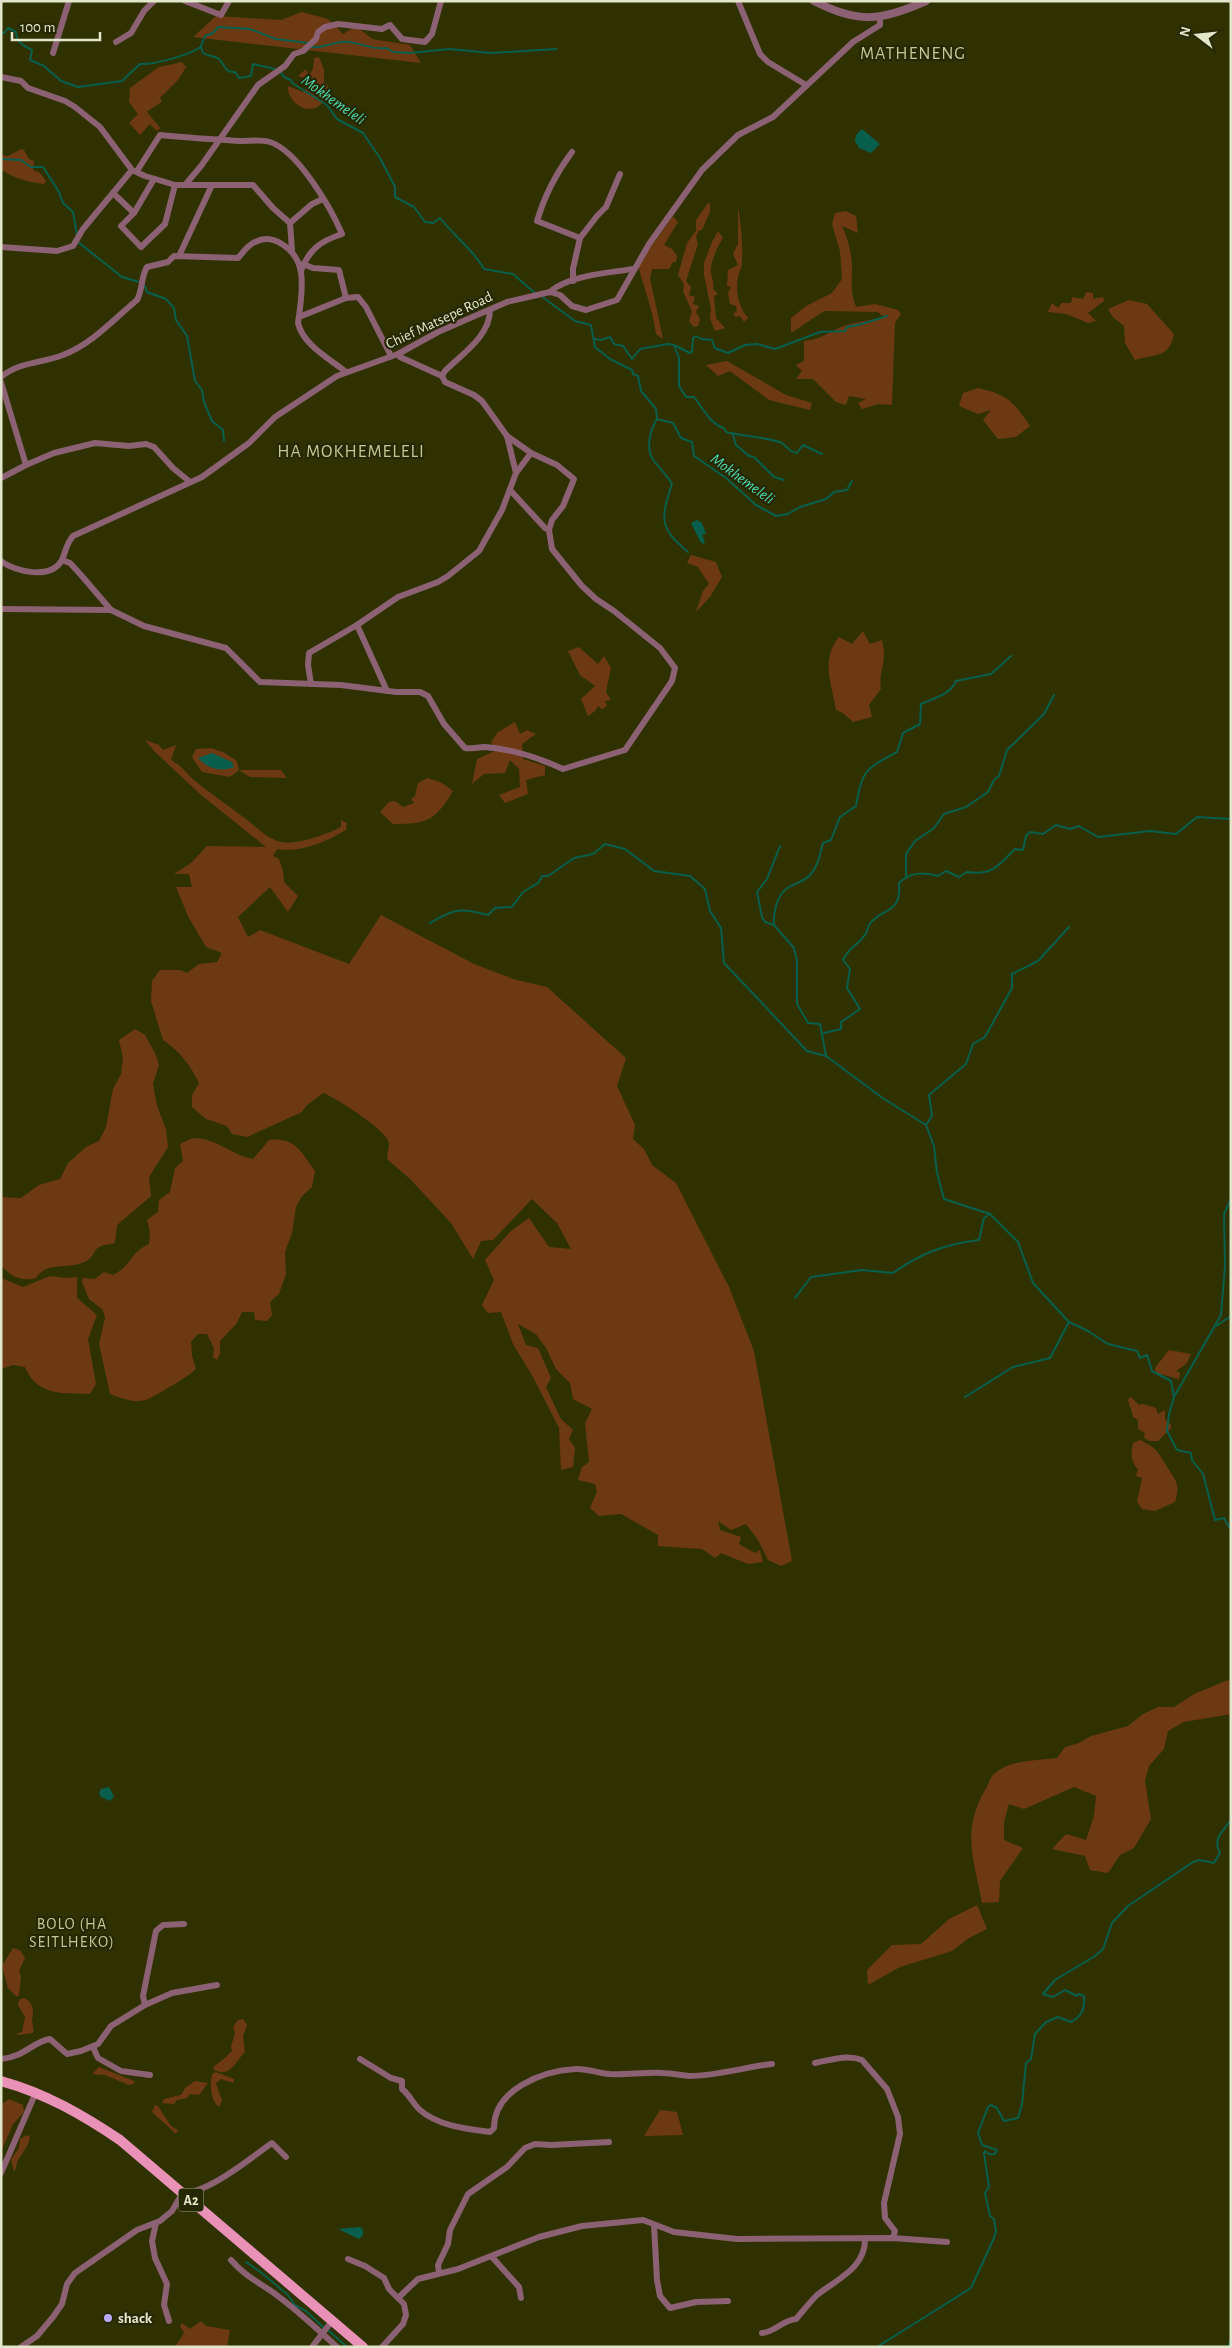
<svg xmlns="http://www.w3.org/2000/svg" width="1232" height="2348" font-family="'Alegreya Sans',sans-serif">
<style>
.green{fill:#6d3912}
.water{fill:#085f4d}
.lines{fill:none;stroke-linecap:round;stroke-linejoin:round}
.stream{stroke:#085f4d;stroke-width:2}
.minor{stroke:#8c6173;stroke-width:6}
.tertiary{stroke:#8c6173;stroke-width:8}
.primary{stroke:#e991b7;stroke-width:10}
.poi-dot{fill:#baaaf6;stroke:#252802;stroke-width:2}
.labels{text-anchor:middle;stroke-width:4.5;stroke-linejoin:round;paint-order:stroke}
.shield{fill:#252802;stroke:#a9ad8f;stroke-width:1}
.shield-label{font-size:14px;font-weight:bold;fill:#e2e6cb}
.street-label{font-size:15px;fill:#e2e6cb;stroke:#252802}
.poi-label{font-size:15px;font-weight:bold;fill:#e2e6cb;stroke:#252802;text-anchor:start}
.water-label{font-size:16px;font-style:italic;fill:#4ddbb8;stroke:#252802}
.neighbourhood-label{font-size:16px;letter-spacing:1px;fill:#c2c893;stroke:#252802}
.quarter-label{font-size:18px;letter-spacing:1px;fill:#c2c893;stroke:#252802}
</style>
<rect width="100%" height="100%" fill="#2f3200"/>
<!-- green -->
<g class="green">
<polygon points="302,12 328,19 343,34 356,26 372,39 410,45 421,63 193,37 216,16 281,20"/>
<path d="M319,57L324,70V82L328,86L329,103L325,101C322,103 318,107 315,108C301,113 287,98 288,86L303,92L309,86L305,79L298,76L306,69L309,76L313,69L314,58Z"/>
<path d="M182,62L186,67L178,80L160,98L162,101C157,106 152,107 147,112L160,128L157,131L150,124L140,135L129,123L138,114L129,102L130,88L159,67Z"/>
<path d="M21,149L24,150L29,159L34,161L33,170L40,173L46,181L44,184C29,182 14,179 1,169V155L8,156Z"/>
<polygon points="708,203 710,204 710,212 702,230 698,231 696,237 698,244 686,281 691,287 689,295 695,297 693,304 699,306 696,312 700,319 698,326 694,327 689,321 692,312 683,291 684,284 678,275 687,243 696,231 696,220"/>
<path d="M738,207C741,225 743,243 742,262C742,268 739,272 738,277C735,293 739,307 748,318L744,322L740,316L736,317L733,314L737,311L736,306L730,304L728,293L731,287L727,286L728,270L738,265L733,254L738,244Z"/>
<path d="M846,211L856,216L858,233L842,226C848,240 852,253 852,268C852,284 850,291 856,307L875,304L898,310L901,314L895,323L892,405L878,404L862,409L858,403L866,399L849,396L846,405L836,402L813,379H796L802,371L796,365L804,361V341C822,339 825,334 841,327C855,322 870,320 884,317L878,312L824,311L791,333V318L806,306L832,293L842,279L840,251L832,224L835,213Z"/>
<path d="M673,216L678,222L664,245L672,249L677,256L676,262H673L669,269H652L650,278L663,339L656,334C653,311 644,288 638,265Z"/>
<path d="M718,231L723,238C718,245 709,265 711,273C712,280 714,281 713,289L718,294L714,296L716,318L725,328L715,331L710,318L711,309L704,275V263L712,242Z"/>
<polygon points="1086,292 1093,293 1093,299 1103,297 1104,301 1088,313 1096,321 1088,323 1066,314 1048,312 1052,303 1058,308 1062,303 1071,303 1072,297 1083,299"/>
<path d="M1129,300L1147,304L1174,334C1169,359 1156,353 1135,360L1125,343L1124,326L1113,317L1108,309Z"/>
<polygon points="727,361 786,395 812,403 810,410 769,400 730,371 718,376 706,365"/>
<path d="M978,388C1008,395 1013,401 1030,426L1016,437L998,439L983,420L991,410L978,414L959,406L963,393Z"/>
<polygon points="691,555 716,562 722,577 710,597 696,612 703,591 709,584 698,567 687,563"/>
<path d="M863,631L870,644L882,640C888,663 878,669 881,689L869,705L872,717L853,722L843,713L836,710C832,684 820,660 839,637L852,644Z"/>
<polygon points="579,647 598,664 604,656 611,668 606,692 611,700 605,701 607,706 602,709 598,706 595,711 588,716 581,699 595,686 580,675 568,651"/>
<polygon points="515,722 520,734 527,730 536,734 522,744 523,759 545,766 545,775 526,780 528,794 505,803 499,795 520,787 519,769 510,760 505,773 484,774 472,784 477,759 495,751 491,742 498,732"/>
<path d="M145,740L159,745L163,750L176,745L171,760C181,765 185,772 194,780C211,794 229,806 246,819C257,827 268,840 282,842C297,845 328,834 341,827V820L347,823L346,830C326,842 300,853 277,849L273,856L279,859L283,871L284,882L298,896L288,912L270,887L238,917L248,937L260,930L349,964L381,915L474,964L513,979L547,987L626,1058L617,1086L635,1125L633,1139L644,1149L652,1165L676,1183L729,1287L754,1351L792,1561L781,1566L768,1560L758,1540L746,1524L731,1530L718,1521L720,1530L741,1537L739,1544L755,1553L760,1550L763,1562L748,1564L721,1553L715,1558L702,1549L658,1546V1535L621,1514L599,1516L590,1508L597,1492L595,1484L578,1480L582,1467L589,1462L585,1423L592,1409L573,1399L570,1383L556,1369L546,1348L536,1334L518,1324L526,1345L538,1348L551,1378L546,1387L561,1419L573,1430L569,1439L575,1448L573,1467L561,1470L559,1428L533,1377L513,1344L501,1312L488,1313L482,1305L494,1280L485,1260L511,1231L529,1218L549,1247L571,1249L557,1223L532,1199L493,1240L481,1241L473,1259L451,1223L410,1179L387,1159C387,1154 389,1148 389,1143C387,1130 336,1098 323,1093L307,1105L302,1112L247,1137L232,1134L227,1126L206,1119L192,1107V1095L199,1083C190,1064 180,1052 163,1040L151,1001L152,981L160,970H180L187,973L199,964L217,962L222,953L206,947L188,916L176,887H192L189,874H174L191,863L207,846L266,847L200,794L155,752Z"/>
<polygon points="211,748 223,752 237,761 239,770 281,770 287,778 250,777 239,770 230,777 202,772 192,757 196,749"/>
<path d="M428,778L442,783L453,791C435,821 427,824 393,824L380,812L389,802L395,801L403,807L414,803L411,799L415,796L418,783Z"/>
<path d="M135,1029L145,1035L155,1053L159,1065L153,1084L157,1106L166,1129L168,1147L149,1177L151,1196L117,1225L115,1243C110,1244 103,1245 99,1247C90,1254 95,1259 79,1264C63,1268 45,1263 36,1278C20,1282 12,1276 1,1266V1197L21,1198L39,1185L60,1179L68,1163L86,1147L99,1141L106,1127L113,1089L121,1074L123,1058L119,1040Z"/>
<path d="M193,1138C217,1138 231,1155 253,1159L269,1140C296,1137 301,1152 315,1171L312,1187L302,1196L296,1207L292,1233L285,1252L286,1274L279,1294L270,1302L272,1315L267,1321L255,1320L254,1312H242L237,1323L220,1341V1353L217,1360L213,1357L214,1348L207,1334H198L191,1342L192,1356L196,1369C188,1376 181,1380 173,1385C145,1401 144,1407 110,1394L99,1344L105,1318L103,1310L89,1299L82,1282L83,1278L95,1279L104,1272L113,1275C133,1265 129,1253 149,1244L150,1232L147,1220L158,1212L159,1200L170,1192L175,1168L183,1161L180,1144Z"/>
<path d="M50,1276L65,1278L77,1277V1298L97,1315L88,1339L96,1384L90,1394C62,1393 37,1396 25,1367L13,1365L1,1369V1278L23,1287Z"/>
<polygon points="1169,1350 1191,1354 1186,1364 1176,1371 1180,1373 1179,1379 1156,1373 1155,1368"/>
<path d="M1131,1397L1139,1405L1143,1404L1156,1408L1158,1414L1165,1410V1419L1171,1425V1428L1158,1441H1149L1144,1438L1145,1433L1138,1429V1420L1133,1417C1132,1409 1129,1406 1128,1399Z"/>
<path d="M1140,1440C1157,1449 1156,1449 1166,1465C1175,1481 1181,1482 1175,1502L1155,1511L1142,1509L1137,1502L1142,1478L1136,1476L1138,1469C1130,1462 1131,1453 1133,1443Z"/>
<path d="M1228,1680L1231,1682V1714L1184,1722L1168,1731L1164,1749L1149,1766L1145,1781L1151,1819L1134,1848L1120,1855L1108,1873L1090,1870L1085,1856L1052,1849L1066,1834L1086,1840L1094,1816L1096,1796L1074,1787L1024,1809L1009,1804L1004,1822V1840L1023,1848L1000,1881L999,1902L982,1903C974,1858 961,1833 985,1790C988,1786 990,1777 994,1774C1010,1759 1038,1761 1057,1758L1065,1747L1079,1743L1091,1736L1128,1726L1143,1714L1158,1707H1174L1194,1694Z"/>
<polygon points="977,1905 987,1929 969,1938 952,1951 900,1967 868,1985 867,1970 892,1945 921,1944 949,1919"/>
<polygon points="13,1948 20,1950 25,1958 19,1971 21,1977 19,1995 17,1997 8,1988 2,1966"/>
<path d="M24,1998C34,2003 34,2011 32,2020C32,2025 34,2028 33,2033L19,2035L16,2034L22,2032L25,2017L18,2005L19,2000Z"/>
<path d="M243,2019L247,2025L243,2036L245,2052C236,2060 230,2080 213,2069L215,2065C219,2064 229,2054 232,2051L231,2046L235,2034L233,2027L238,2020Z"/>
<polygon points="99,2067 134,2081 135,2083 129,2085 105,2075 92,2074"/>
<path d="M216,2072L234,2079V2083L221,2079L216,2083L222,2101L219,2107C210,2100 210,2085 212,2074Z"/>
<polygon points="195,2081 208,2083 199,2095 190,2094 187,2098 177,2100 174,2104 162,2103 164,2099 181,2095 185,2088"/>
<polygon points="9,2099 23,2105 24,2112 13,2124 1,2152 1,2105"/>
<polygon points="155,2105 158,2106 171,2126 178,2130 176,2134 152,2112"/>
<polygon points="660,2110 677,2112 683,2135 644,2136"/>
<path d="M27,2135L30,2137C28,2147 23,2152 18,2160C16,2163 17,2168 14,2172L11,2159L19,2148L20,2139Z"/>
<polygon points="201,2321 206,2326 230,2330 227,2347 175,2347 184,2333 180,2326 182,2323 190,2329"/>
</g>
<!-- water -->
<g class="water">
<polygon points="862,129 880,144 871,153 859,148 855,141 856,135"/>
<polygon points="697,520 702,523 706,534 702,535 705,542 703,544 700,541 691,523"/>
<path d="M212,753L232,762L234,767C221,772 208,769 198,758Z"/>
<polygon points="109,1787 114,1796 110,1801 101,1797 99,1793 101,1789"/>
<polygon points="360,2227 363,2230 363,2235 359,2239 338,2229"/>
</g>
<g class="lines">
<!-- stream -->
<g class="stream">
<path d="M1,33H4L8,28L16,32C16,42 24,46 32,50L30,60L44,66L61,81L78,87L122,81L140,64C154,65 189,55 201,47L203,53C208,56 215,56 219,59C225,65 225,73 235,72L239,78L251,76L253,64L275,69"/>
<polyline points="201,46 205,36 213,33 218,27 250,29 276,39 308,43"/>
<path d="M311,47C319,49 333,43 341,42C356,40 372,51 387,48L393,52L410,53L449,49L491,53L556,49"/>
<path d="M280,71L284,77L291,80L292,83L327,105L337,119L363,133L380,158L395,187V197L414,207L425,222L433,223L440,218C454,236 472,248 484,269L513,274L536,294"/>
<polyline points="1,159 21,160 31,167 43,167 59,192 63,203 73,212 77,235"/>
<polyline points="78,242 122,277 139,282"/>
<polyline points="144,284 147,292 166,299 174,308 176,320 187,336 195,381 202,390 204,402 212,421 223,430 224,441"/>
<polyline points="541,296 575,321 591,325 595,347 610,359 632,370 633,374 638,376 641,391 656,409 657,419 673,423 681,438 692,442 694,456 726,478 756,505 776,516 788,514 800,507 826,499 834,492 847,490 852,481"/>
<path d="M594,339L601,340L610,337L614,344L623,346L632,359L640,349L668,344L674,345L690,353L692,352L693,338L696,336L701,339L712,340L715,348L728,353L745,345L757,344L775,349L820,332L845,331L847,327C862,325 873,320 887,316"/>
<path d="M674,345L679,358V386L686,397H694C702,407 710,424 724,428L726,432C744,436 762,437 780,442C787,445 788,452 797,453L803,445L822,454"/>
<path d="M657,419C650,430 645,449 654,461C660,469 667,475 672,484C661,518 658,527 688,552"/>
<polyline points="733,435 736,445 749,456 754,457 774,477 784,480"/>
<polyline points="780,846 767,879 757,892 762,917 765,922 774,925 794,948 797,961 797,1004 808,1023 820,1024 826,1056"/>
<polyline points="906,876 906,854 915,841 934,828 944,814 966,807 988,792 994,780 999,776 1007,750 1044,714 1054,695"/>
<path d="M430,923C455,908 460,908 488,915L495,908L512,907L523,892L538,883L542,876H548L574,858L593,854L605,844L625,849L654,871L690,876L705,889L710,911L721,928L724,963L760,1001L807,1051L826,1056L884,1099L926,1125L934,1146L937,1173L944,1199L990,1214L1018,1242L1033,1283L1069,1322L1088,1331L1108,1344L1137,1351L1140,1358L1147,1355L1152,1371L1171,1381L1174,1397L1169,1414L1167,1431L1177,1450L1191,1453L1192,1460L1203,1474L1215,1520L1224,1518L1231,1530"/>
<path d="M774,925C773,912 777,894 789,887C796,883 805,881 810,875C818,867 820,854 823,843L831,840L840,817L856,806C862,769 866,769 897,752L903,733L920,724L921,704C934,698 950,695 956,681L991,674L1011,656"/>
<path d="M824,1033L841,1029V1022L860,1009L847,988L850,969L843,960C848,948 860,944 866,933C868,931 867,928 869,925C880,907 902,916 899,883C910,872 923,872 938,876L946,871L959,877L967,872C992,876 998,866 1015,849L1023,850L1026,836L1030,832L1043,834L1056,825L1070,829L1079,826L1098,837L1150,831L1176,834L1197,817L1231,819"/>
<polyline points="926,1125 932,1116 929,1095 966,1064 973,1044 985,1037 1012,988 1012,974 1038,961 1069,927"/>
<path d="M795,1298L811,1277L862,1270L893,1273C921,1253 946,1244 979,1240L984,1218L990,1214"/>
<polyline points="1216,1326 1231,1316"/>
<polyline points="965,1397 1013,1367 1050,1358 1069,1322"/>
<polyline points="1174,1397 1221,1315 1225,1266 1224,1214 1231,1199"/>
<polyline points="246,2262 263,2274 288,2295 295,2305 306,2311 323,2327"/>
<polyline points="329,2331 347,2347"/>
<path d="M877,2347L971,2288L994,2238L996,2231L994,2219L990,2216L985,2193L989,2187L984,2153L985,2151L989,2154H995L997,2150L982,2145L978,2133L988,2107L991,2105L997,2108L1004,2121L1018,2118L1022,2104L1026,2063L1031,2059L1035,2034L1046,2022L1058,2017L1071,2022C1082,2016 1085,2009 1084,1996L1079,1994L1077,1996L1065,1990L1053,1997L1043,1994L1055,1980L1095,1956L1103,1949L1112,1923L1128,1906L1193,1862L1199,1860L1214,1863L1220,1853C1212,1839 1223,1831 1231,1820"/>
<polyline points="1228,2347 1231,2340"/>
</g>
<!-- minor -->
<g class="minor">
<polyline points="185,1 221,15 229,1"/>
<polyline points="738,1 760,54 768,62 806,85"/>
<polyline points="116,42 131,33 144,11 154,1"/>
<polyline points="53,53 69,1"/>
<polyline points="1,77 21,81 28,88 65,101 75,107 100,127 132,170 145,176 175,185 253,185 273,208 290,223"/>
<path d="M572,152C557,172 544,197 537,221L580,238"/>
<path d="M137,171L160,135C187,138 213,139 240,141C250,141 260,139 270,142C298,151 331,208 342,234C321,241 309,249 301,271"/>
<polyline points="154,179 134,213 121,226 141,247 165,224 175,185"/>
<polyline points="185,185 201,166 258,85 285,66 294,54 303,51 316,39 318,32 325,27 338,24 382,29 390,25 402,39 425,42 432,34 441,1"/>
<polyline points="113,193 134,213"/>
<polyline points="1,247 57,251 73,246 83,229 132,170"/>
<polyline points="292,250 290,223 312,204 323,199"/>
<polyline points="179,256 212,185"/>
<polyline points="303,264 313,268 339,270 346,298"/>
<polyline points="573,281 573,269 580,238 597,216 606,207 620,174"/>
<path d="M550,292C567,276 611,272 634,269"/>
<polyline points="299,317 346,298 358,297 366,307 391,356"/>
<path d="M442,376L445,371C462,354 490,336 490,310"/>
<path d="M1,377C18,362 43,363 63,355C92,344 114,319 137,300C143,289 141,276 147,267L168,262L174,256L238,258C243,252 248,245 255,242C274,232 296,251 300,268C304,281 300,310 298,323C303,345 330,359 346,372"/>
<polyline points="1,382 26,465 1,478"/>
<polyline points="507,436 531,453 557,465 574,479 563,506 552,520 549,530"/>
<polyline points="26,465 54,453 95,443 129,446 146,444 154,447 173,468 190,482"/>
<polyline points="516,473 531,453"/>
<path d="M62,560L70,563L81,575L111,610L144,626L226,648L260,682L341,685L396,692H420L428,696L444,724L465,748C472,749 478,747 485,747C512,749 539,758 563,769L625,750L672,681L675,668L660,648L614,611L596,599L582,586L552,549L549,530L545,528L510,490"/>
<path d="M1,561C15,572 51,580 62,560C66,551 66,544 73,536L202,477L249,443L275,417L337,376L398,354L438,332L507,302L550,292L560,295L572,306L586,310L617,300L649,244L702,170L738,135L773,117L853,42L880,25V17"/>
<polyline points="1,609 111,610"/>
<polyline points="357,625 387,691"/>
<polyline points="311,684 308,665 309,653 357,625 398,597 438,582 448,576 479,551 502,510 516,473 507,436 482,401 474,395 445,382 442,376 400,357 398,354"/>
<polyline points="145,2005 172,1993 217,1985"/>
<polyline points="93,2047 98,2058 121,2071 150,2075"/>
<path d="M1,2059C25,2057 32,2042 50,2039L67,2054L81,2051L98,2044L111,2026L145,2005L143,1996L156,1931L163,1925L184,1924"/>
<path d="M360,2059L391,2078L402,2081V2089C410,2095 413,2104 420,2110C438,2126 467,2129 490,2132L494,2128C494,2089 543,2071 575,2069C586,2068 598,2073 609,2074C627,2075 645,2072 663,2073C671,2073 680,2075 689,2076C717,2076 745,2067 772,2064"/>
<path d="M815,2063C830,2060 847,2054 862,2060L887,2089L898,2117L900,2134L884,2203L885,2218L895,2231L893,2238"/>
<polyline points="1,2173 36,2092"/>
<polyline points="156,2223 152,2241 155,2258 167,2284 164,2305 169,2321"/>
<polyline points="654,2225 657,2280 660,2296 670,2308 696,2302 728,2301"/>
<polyline points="492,2257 519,2287 521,2298"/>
<polyline points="348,2259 365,2266 384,2278 389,2289 404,2304 406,2315 403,2324 382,2347"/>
<path d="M231,2260C243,2274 256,2281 271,2291C294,2307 316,2328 337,2347"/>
<polyline points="439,2272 438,2265 448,2244 450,2230 468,2194 507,2167 525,2148 535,2144 551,2145 609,2142"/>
<polyline points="398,2298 418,2279 458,2269 539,2237 582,2226 643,2220 674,2232 737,2239 893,2238 947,2242"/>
<path d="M762,2333C775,2332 783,2320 796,2319C803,2311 810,2302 817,2295C837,2279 866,2268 865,2238"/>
<path d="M21,2347L37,2336L53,2317L62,2304L67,2284L75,2273L137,2230L160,2221L172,2211L183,2192C206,2195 252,2157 272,2143L286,2157"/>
<polyline points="312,2347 332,2321"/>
</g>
<!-- tertiary -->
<path class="tertiary" d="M814,1C858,24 881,21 926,1"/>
<!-- primary -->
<path class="primary" d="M1,2081C45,2093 83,2115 120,2140L363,2347"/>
</g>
<!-- markers -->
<circle class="poi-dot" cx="108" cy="2318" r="5"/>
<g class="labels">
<!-- shield labels -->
<rect class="shield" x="178.5" y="2188.5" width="25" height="23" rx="4"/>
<g class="shield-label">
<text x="191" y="2205">A2</text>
</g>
<!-- street labels -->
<g class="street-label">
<text transform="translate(439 320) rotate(-25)" y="5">Chief Matsepe Road</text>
</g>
<!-- poi labels -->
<g class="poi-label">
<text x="118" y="2323">shack</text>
</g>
<!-- water labels -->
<g class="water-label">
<text transform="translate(334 99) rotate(35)" y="6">Mokhemeleli</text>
<text transform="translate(743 478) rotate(36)" y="6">Mokhemeleli</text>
</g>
<!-- neighbourhood labels -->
<g class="neighbourhood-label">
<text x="72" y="1929">BOLO (HA<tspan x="72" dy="18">SEITLHEKO)</tspan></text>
</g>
<!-- quarter labels -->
<g class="quarter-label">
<text x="913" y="59">MATHENENG</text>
<text x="351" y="457">HA MOKHEMELELI</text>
</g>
</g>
<!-- border -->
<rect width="1232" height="2348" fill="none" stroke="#e2e6cb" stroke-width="5"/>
<!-- north arrow -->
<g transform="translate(1197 35) rotate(286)" stroke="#252802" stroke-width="4" paint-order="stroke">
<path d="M0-4L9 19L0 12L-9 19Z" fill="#e2e6cb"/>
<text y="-8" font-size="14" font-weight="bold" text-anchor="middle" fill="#e2e6cb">N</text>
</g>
<!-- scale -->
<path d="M12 32v8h88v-8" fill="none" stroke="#e2e6cb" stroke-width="2.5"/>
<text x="20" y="32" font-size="15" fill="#e2e6cb" stroke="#252802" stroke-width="4" paint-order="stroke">100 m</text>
</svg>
